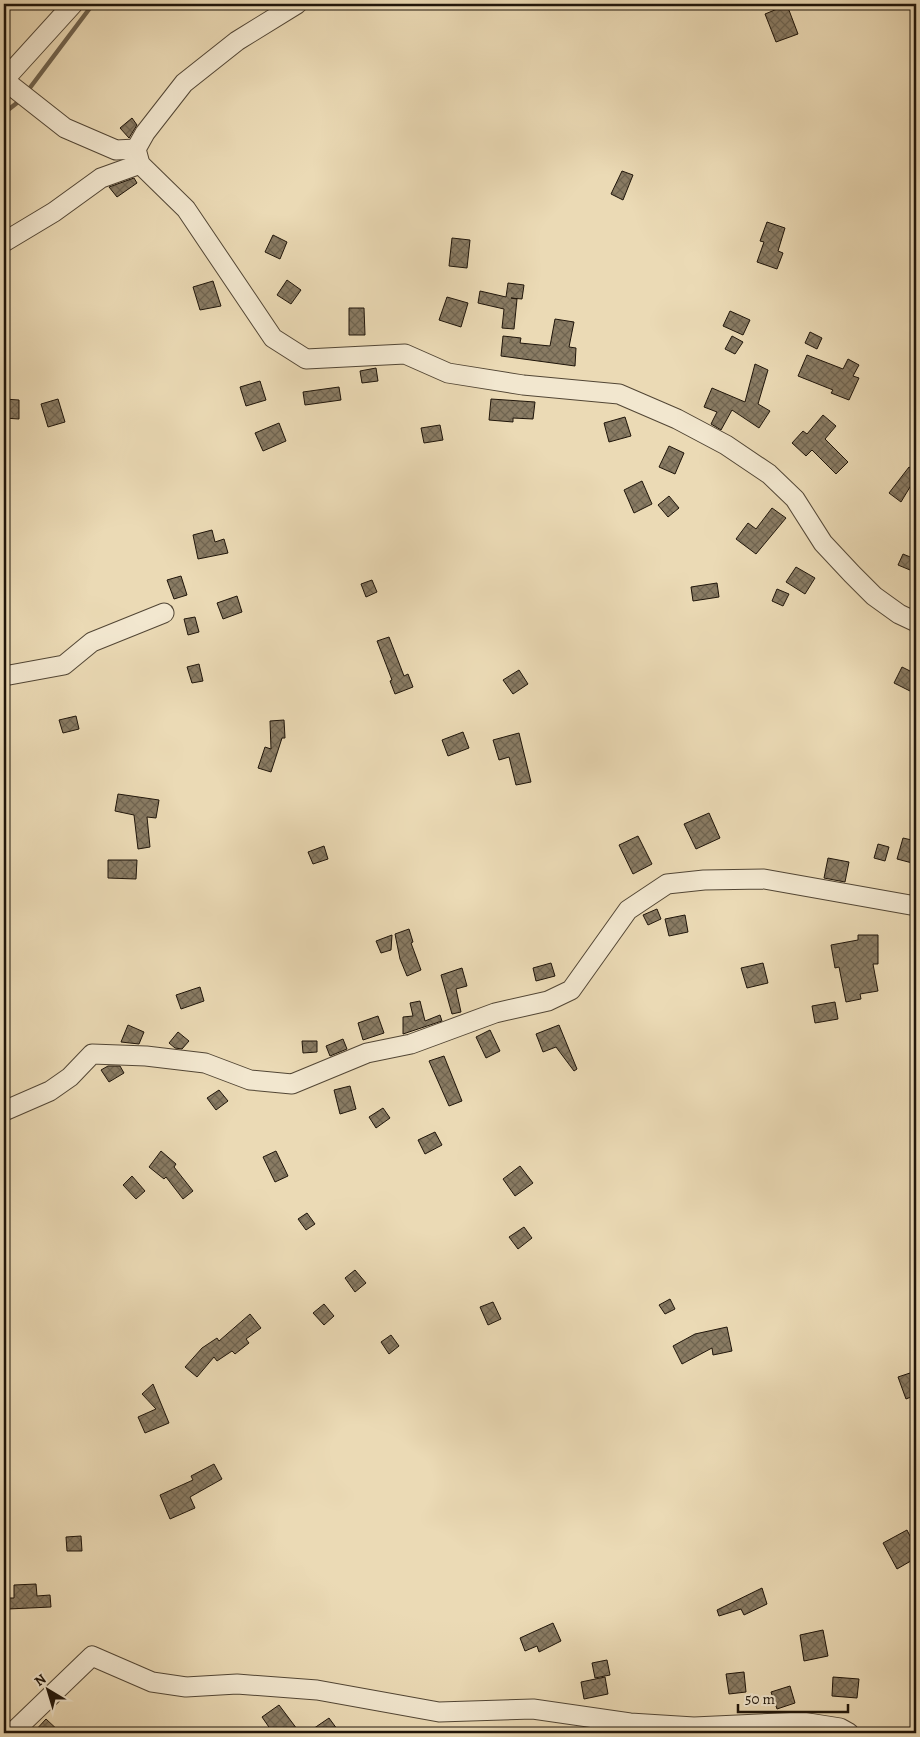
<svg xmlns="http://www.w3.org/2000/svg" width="920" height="1737" font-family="Alegreya,serif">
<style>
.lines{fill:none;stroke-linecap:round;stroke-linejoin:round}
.stream{stroke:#70634e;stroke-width:4.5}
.building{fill:url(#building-cross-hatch);stroke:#1f150a}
.minor-casing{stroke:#524635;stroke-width:21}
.minor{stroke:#f2e7cf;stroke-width:19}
</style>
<defs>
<pattern id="building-cross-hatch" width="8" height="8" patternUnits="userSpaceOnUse" patternTransform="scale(1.25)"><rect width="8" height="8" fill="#897b63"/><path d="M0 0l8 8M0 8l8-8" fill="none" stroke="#6f6450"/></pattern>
</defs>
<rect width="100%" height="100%" fill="#ebdab5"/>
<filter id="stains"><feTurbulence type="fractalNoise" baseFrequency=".004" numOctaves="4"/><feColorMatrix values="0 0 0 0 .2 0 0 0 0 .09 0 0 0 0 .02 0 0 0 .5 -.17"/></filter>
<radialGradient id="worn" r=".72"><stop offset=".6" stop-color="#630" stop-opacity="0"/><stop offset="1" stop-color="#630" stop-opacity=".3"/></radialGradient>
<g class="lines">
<!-- stream -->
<g class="stream">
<polyline points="26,93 93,4"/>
<polyline points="4,113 22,99"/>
</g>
</g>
<!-- building -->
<g class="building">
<polygon points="787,5 798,34 776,42 765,14"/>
<polygon points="132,118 137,125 129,138 120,128"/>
<polygon points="622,171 633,175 623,200 611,194"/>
<polygon points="134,178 137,183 117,197 109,187"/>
<polygon points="767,222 785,228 778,251 783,253 777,269 757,262 764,242 760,241"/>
<polygon points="273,235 287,242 280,259 265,252"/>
<polygon points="452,238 470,240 467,268 449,266"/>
<polygon points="287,280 301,290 291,304 277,295"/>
<polygon points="213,281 221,306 200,310 193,287"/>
<polygon points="508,283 524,285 522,299 511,298 517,299 514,329 502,328 504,309 478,303 480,291 506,297"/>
<polygon points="447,297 468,303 461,327 439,320"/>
<polygon points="349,308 364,308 365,335 349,335"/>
<polygon points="730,311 750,320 743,335 723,326"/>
<polygon points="555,319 574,322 569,347 576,348 575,366 501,356 503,336 521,338 520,343 550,346"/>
<polygon points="810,332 822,338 817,349 805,343"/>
<polygon points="732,336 743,342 735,354 725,349"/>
<polygon points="807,355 843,369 848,359 859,365 853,376 859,378 849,400 831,393 833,390 798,376"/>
<polygon points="755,364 768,370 758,404 770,411 759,428 732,410 721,430 711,424 717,412 704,407 712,388 745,402"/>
<polygon points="376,368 378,381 362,383 360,371"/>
<polygon points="260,381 266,400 246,406 240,387"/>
<polygon points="339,387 341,400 305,405 303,392"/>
<polygon points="4,399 19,400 19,419 4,418"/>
<polygon points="58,399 65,422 48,427 41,404"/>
<polygon points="491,399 535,402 533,419 513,418 513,422 489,420"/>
<polygon points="823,415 836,426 825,439 848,462 836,474 812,450 806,456 792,443 803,431 807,434"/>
<polygon points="625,417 631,436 609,442 604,423"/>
<polygon points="279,423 286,441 263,451 255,433"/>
<polygon points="440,425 443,440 424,443 421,428"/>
<polygon points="669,446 684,453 675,474 659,467"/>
<polygon points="909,467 916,471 916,477 901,502 889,493"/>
<polygon points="642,481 652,504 634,513 624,490"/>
<polygon points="669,496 679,508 668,517 658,505"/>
<polygon points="772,508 786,518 756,554 736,539 748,523 756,529"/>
<polygon points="212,530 215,542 224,539 228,553 198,559 193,535"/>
<polygon points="903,554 915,559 910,570 898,565"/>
<polygon points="796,567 815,578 805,594 786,582"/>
<polygon points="181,576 187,595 174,599 167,580"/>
<polygon points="372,580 377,592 366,597 361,584"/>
<polygon points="717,583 719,597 693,601 691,587"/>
<polygon points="777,589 789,594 783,606 772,601"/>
<polygon points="237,596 242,612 223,619 217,603"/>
<polygon points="195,617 199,632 188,635 184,619"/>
<polygon points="389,637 404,676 408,674 413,687 395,694 390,681 392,680 377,641"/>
<polygon points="199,664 203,681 192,683 187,667"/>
<polygon points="902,667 916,674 916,683 912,692 894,683"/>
<polygon points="519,670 528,684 513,694 503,680"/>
<polygon points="76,716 79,729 63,733 59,720"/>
<polygon points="284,720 285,738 282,738 271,772 258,768 265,747 271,749 270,721"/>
<polygon points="463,732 469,748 448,756 442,740"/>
<polygon points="519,733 531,782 516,785 509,757 499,760 493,740"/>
<polygon points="118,794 159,800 156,818 147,817 150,847 138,849 134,815 115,811"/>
<polygon points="709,813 720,838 696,849 684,824"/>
<polygon points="638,836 652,864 633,874 619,845"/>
<polygon points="903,838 916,841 916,864 897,859"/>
<polygon points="878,844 889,847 885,861 874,858"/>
<polygon points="324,846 328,859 313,864 308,852"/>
<polygon points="828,858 849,862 845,882 824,878"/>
<polygon points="108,860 137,860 136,879 108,878"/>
<polygon points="657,909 661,919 648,925 643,915"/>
<polygon points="685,915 688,932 669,936 665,919"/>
<polygon points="409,929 413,942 411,943 421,970 407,976 400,959 395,934"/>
<polygon points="392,935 391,950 381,953 376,941"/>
<polygon points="858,935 878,935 878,964 873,964 878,991 860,994 861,999 846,1002 839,967 835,968 831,945 858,940"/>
<polygon points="551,963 555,976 536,981 533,968"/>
<polygon points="763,963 768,983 747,988 741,968"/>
<polygon points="462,968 467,986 456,989 461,1012 452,1014 441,975"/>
<polygon points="200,987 204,1001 181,1009 176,995"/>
<polygon points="420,1001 425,1021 440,1015 442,1021 403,1034 403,1017 413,1016 410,1003"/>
<polygon points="835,1002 838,1019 815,1023 812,1006"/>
<polygon points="378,1016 384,1033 363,1040 358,1023"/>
<polygon points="128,1025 144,1032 139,1044 121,1042"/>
<polygon points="559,1025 577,1069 574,1071 556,1047 543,1052 536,1034"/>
<polygon points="490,1030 500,1051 486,1058 476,1037"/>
<polygon points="178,1032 189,1041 182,1049 175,1048 169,1043"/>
<polygon points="343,1039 347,1049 330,1056 326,1046"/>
<polygon points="302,1041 317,1041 317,1052 303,1053"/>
<polygon points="444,1056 462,1101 449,1106 429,1061"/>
<polygon points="108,1066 120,1066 124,1073 109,1082 101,1070"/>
<polygon points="350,1086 356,1109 340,1114 334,1090"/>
<polygon points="219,1090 228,1101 216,1110 207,1098"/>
<polygon points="383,1108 390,1118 376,1128 369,1117"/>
<polygon points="435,1132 442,1145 425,1154 418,1140"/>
<polygon points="161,1151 176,1164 174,1167 193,1191 183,1199 166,1177 164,1179 149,1167"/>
<polygon points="276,1151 288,1176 275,1182 263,1157"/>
<polygon points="520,1166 533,1183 515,1196 503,1179"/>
<polygon points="132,1176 145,1191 136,1199 123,1185"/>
<polygon points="307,1213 315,1224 306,1230 298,1219"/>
<polygon points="524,1227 532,1238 518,1249 509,1237"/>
<polygon points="355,1270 366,1283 355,1292 345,1278"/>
<polygon points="670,1299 675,1309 665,1314 659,1305"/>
<polygon points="493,1302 501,1319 488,1325 480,1307"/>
<polygon points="324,1304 334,1316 324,1325 313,1313"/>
<polygon points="250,1314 261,1328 246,1339 249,1343 235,1354 232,1351 217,1361 214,1357 197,1377 185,1367 202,1348 217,1338 219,1341"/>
<polygon points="727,1327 732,1351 713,1355 712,1348 682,1364 673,1346 695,1334"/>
<polygon points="391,1335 399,1346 389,1354 381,1342"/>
<polygon points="916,1371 916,1395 906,1399 898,1377"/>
<polygon points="153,1384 169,1423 145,1433 138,1417 156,1409 142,1394"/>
<polygon points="214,1464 222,1479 190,1497 195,1508 170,1519 160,1495 193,1480 191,1476"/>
<polygon points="907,1530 916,1548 916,1558 897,1569 883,1543"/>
<polygon points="81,1536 82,1551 67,1551 66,1537"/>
<polygon points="36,1584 37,1596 50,1595 51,1607 8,1609 7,1598 14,1598 14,1585"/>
<polygon points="762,1588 767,1604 744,1615 741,1609 719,1616 717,1610"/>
<polygon points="553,1623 561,1641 539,1652 537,1646 525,1651 520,1638"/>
<polygon points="823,1630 828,1656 804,1661 800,1635"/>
<polygon points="607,1660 610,1675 595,1678 592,1663"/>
<polygon points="744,1672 746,1692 729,1694 726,1674"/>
<polygon points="605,1677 608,1694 584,1699 581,1682"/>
<polygon points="833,1677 859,1679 857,1698 832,1696"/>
<polygon points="790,1686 795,1703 777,1709 771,1692"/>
<polygon points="279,1705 300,1733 273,1733 262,1717"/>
<polygon points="329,1718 340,1733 307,1733"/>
<polygon points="46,1719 61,1733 33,1733"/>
</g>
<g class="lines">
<defs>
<g id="minor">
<polyline points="297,4 237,41 184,83 145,133 136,149 140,164 186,209 273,338 306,359 405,354 448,373 523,385 619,394 677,419 726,445 769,474 795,499 823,543 852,574 874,596 899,614 916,622"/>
<polyline points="4,80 65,128 116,150 136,149"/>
<polyline points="4,80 73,4"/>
<polyline points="4,242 54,212 101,178 140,164"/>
<polyline points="4,676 64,665 92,642 164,613"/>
<polyline points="4,1111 50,1091 70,1077 92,1054 146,1056 205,1063 250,1080 292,1084 367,1053 411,1044 495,1013 548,1001 571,990 628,910 667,884 704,880 764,879 916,906"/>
<polyline points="12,1733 92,1656 152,1682 186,1687 237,1684 317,1690 439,1712 533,1709 630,1723 694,1727 802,1722 840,1728 849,1733"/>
</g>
</defs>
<!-- minor casing -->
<use href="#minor" class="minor-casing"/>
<!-- minor -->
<use href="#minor" class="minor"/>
</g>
<!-- margin -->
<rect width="920" height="1737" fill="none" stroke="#ebdab5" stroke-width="20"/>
<rect x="5" y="5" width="910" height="1727" fill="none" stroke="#1f150a" stroke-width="2.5"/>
<rect x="10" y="10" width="900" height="1717" fill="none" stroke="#1f150a"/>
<!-- north arrow -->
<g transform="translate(48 1690) rotate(322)" stroke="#f2e7cf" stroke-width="4" paint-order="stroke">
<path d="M0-4L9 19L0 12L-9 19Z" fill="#1f150a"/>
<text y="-8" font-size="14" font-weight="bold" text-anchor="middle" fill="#1f150a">N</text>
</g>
<!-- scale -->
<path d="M738 1704v8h110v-8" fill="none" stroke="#1f150a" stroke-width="2.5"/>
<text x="745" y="1704" font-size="15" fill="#1f150a" stroke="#f2e7cf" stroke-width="4" paint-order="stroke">50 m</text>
<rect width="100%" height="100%" filter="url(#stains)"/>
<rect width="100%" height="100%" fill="url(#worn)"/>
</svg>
